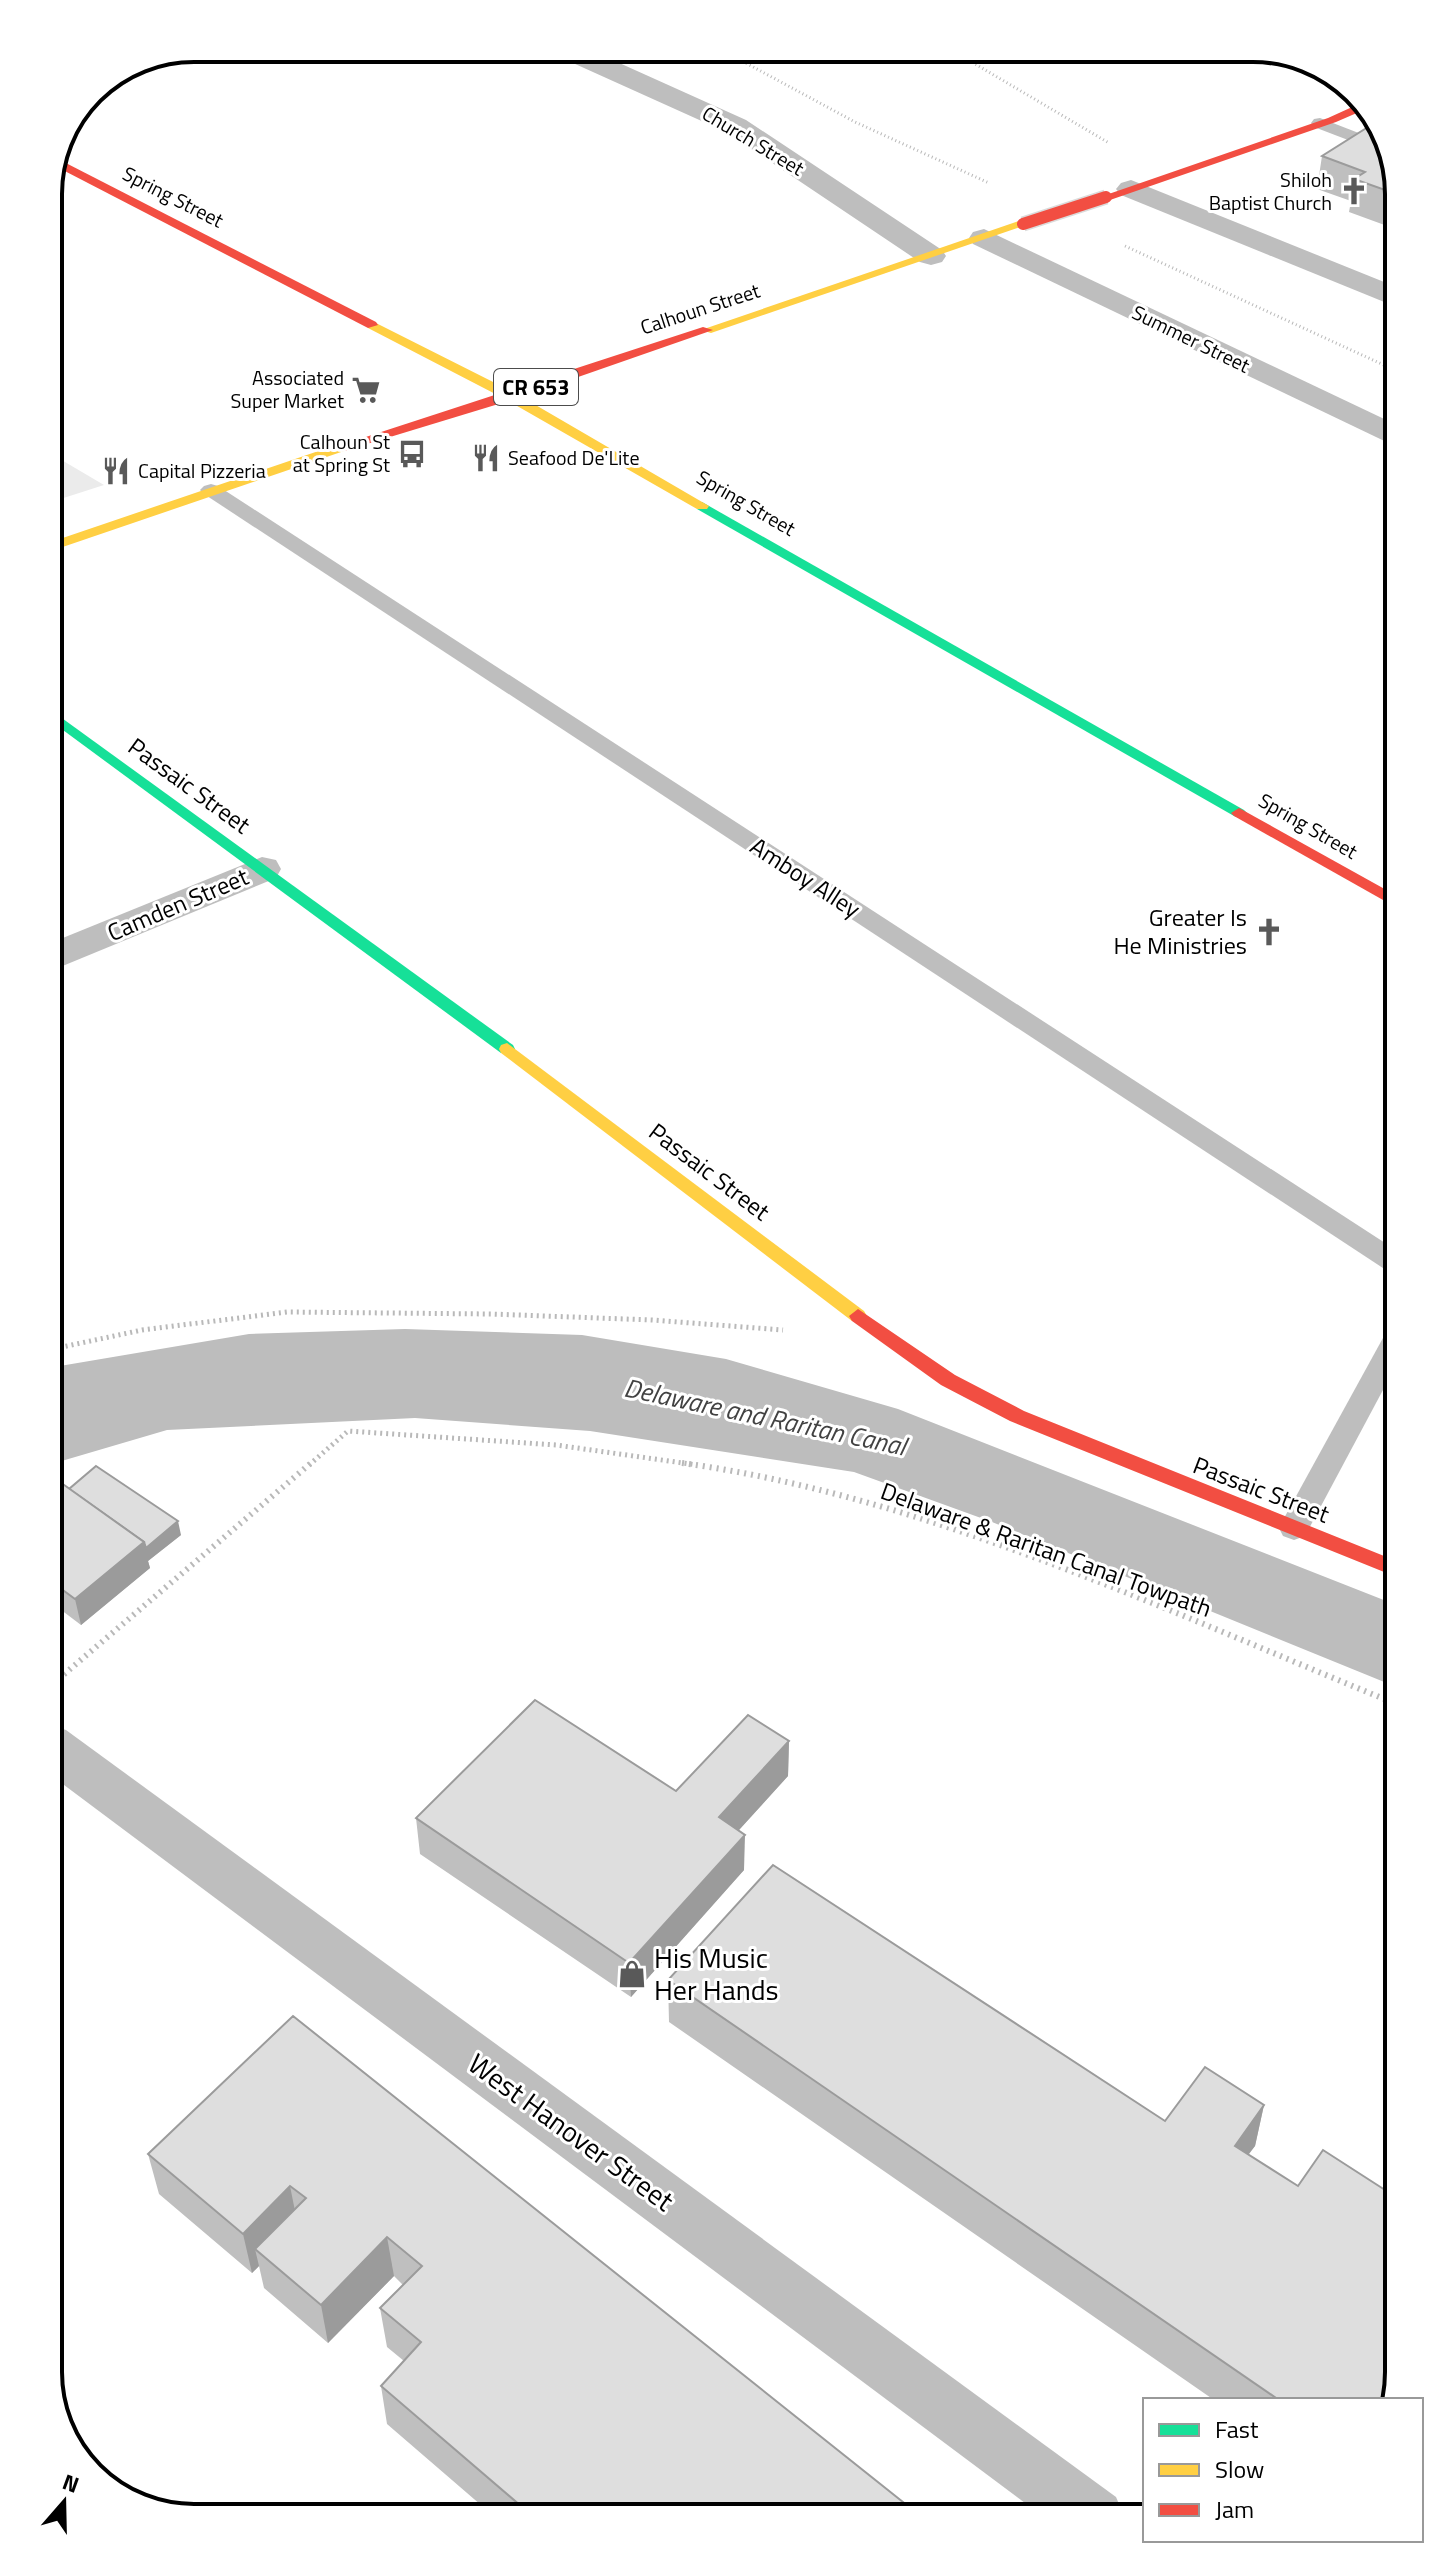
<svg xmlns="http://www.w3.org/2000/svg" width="1447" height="2566" font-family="'Titillium Web',sans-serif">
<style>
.green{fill:#ebebeb}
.water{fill:#bdbdbd}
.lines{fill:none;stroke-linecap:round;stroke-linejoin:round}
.path-far2{stroke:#b9b9b9;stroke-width:3;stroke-dasharray:1 3;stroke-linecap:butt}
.path-far1{stroke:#b9b9b9;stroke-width:5;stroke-dasharray:2 4;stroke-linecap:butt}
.path{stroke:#b9b9b9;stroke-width:6;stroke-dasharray:2 5;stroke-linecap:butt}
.lane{fill:#bebebe;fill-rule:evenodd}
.street{fill:#bebebe;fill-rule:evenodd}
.fast{fill:#16e098;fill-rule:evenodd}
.slow{fill:#ffcf43;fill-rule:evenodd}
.jam{fill:#f24e42;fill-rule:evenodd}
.jam-bridge-casing{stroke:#dbdbdb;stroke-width:15;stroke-linecap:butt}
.jam-bridge{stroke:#f24e42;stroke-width:12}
.wall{fill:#bfbfbf}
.shaded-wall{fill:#9b9b9b}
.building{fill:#dedede;stroke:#9b9b9b;stroke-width:2}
.labels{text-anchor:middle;stroke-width:6;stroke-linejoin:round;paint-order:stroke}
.far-street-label{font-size:20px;fill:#000;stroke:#fff}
.far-poi-label{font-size:20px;fill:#000;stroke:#fff;text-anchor:end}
.shield{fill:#fff;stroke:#4c4c4c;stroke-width:2}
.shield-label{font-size:22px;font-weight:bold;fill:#000}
.street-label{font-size:24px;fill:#000;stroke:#fff}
.poi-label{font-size:24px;fill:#000;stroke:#fff;text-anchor:end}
.water-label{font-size:26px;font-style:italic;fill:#424242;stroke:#fff}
.near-poi-label{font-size:28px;fill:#000;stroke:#fff;text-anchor:start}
.near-street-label{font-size:28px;fill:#000;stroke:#fff}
.rim{fill:none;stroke:#000;stroke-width:4}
</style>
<rect width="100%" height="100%" fill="#fff"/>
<!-- green -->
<polygon class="green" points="48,452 104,485 48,503"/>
<!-- water -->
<polygon class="water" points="405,1329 582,1335 726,1359 898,1409 1399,1606 1399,1688 992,1522 854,1472 590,1431 415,1418 167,1430 48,1465 48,1368 249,1334"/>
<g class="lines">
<!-- path-far2 -->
<g class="path-far2">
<polyline points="718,48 855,122 989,183"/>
<polyline points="948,48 1109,143"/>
<polyline points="1125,246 1399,372"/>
</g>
<!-- path-far1 -->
<g class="path-far1">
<polyline points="48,1350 142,1330 287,1312 491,1314 652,1320 783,1330"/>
<polyline points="309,1465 348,1431 556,1445 697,1465"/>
</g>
<!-- path -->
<g class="path">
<path d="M682,1463C925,1496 1172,1613 1399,1705"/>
<polyline points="48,1688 311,1463"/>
</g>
<!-- lane -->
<g class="lane">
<polygon points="1320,118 1387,144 1390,156 1314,127 1311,123 1314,119"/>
<polygon points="211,484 218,486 1399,1252 1399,1275 1389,1272 204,494 200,490 204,486"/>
<polygon points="1399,1324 1399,1360 1305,1536 1294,1540 1283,1536 1279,1528 1283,1520 1389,1327"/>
</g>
<!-- street -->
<g class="street">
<polygon points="549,48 586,48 746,120 942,250 946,256 942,262 931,265 920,262 726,132 553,54"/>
<polygon points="1131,180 1399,288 1399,308 1121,195 1116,189 1121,183"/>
<polygon points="984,229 1399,426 1399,448 973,244 969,238 973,232"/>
<polygon points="262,857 276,860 281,869 276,878 48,972 48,944"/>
<polygon points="48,1724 66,1730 1116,2497 1125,2518 1045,2518 48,1773"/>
</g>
<!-- fast -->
<g class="fast">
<polygon points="702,502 1244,810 1247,813 1239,818 1234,816 697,509 697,503"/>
<polygon points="48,708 513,1045 515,1049 513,1053 501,1053 48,719"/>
</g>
<!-- slow -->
<g class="slow">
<polygon points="1019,221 1029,224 711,333 701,330"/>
<polygon points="372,321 515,393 709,506 707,509 697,509 505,399 368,328 368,322"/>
<polygon points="339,444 344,445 344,451 48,552 48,543"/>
<polygon points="507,1043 864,1311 867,1316 864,1321 852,1321 501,1053 499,1049 501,1045"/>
</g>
<!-- jam -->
<g class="jam">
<polygon points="1361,103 1366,109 1336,122 1110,200 1100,197 1328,118"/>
<polygon points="60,160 376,322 378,325 368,328 57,167"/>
<polygon points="703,327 713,330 515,399 344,451 334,451 332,448"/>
<polygon points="1239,808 1399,897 1399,909 1234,816 1231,813"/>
<polygon points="858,1309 955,1375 1024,1411 1399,1562 1399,1578 1010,1421 941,1385 852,1321 849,1316"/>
</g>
<defs>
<polyline id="jam-bridge" points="1023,224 1106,197"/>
</defs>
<!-- jam-bridge casing -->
<use href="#jam-bridge" class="jam-bridge-casing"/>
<!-- jam-bridge -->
<use href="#jam-bridge" class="jam-bridge"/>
</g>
<!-- wall -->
<g class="wall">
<polygon points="1376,122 1399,194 1399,256 1386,251 1390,227 1349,212 1351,201 1317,189 1322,156"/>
<polygon points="48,1491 181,1535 148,1561 150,1568 81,1625 48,1600"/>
<polygon points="789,1741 788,1776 738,1831 744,1870 631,1997 420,1854 416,1818 676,1791"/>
<polygon points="668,1980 1165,2121 1264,2105 1255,2146 1248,2154 1391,2400 1214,2400 669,2022"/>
<polygon points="293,2016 923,2518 496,2518 387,2424 381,2386 404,2361 387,2347 380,2308 403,2285 394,2276 328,2343 264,2288 259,2266 252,2273 159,2194 148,2154"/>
</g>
<!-- shaded-wall -->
<g class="shaded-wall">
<polygon points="178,1521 181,1535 148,1561 150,1568 81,1625 75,1599 144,1542"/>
<polygon points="789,1741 788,1776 719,1852 719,1817"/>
<polygon points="745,1835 744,1870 631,1997 629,1963"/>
<polygon points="1264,2105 1255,2146 1225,2186 1235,2146"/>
<polygon points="290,2186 298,2226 255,2249 259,2266 252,2273 243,2234"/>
<polygon points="387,2237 394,2276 328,2343 321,2305"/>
</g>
<!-- building -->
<g class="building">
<polygon points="1376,122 1384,130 1399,195 1354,179 1365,172 1322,156"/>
<polygon points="1399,213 1399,220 1392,218"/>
<polygon points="96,1466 178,1521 146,1548 144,1542 69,1489"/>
<polygon points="60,1482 144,1542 75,1599 48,1579 48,1491"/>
<polygon points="535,1700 676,1791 748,1715 789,1741 719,1817 745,1835 629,1963 416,1818"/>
<polygon points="773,1865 1165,2121 1205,2067 1264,2105 1235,2146 1298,2186 1323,2150 1399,2199 1399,2372 1391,2400 1279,2400 668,1980"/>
<polygon points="293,2016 923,2518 535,2518 381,2386 421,2342 380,2308 422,2266 387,2237 321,2305 255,2249 306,2198 290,2186 243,2234 148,2154"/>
</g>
<!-- icons -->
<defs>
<symbol id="church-bare" viewBox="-9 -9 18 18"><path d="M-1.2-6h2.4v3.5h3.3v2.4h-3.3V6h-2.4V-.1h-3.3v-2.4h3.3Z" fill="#595959" stroke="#fff" stroke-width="2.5" paint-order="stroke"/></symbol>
<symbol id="supermarket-bare" viewBox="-9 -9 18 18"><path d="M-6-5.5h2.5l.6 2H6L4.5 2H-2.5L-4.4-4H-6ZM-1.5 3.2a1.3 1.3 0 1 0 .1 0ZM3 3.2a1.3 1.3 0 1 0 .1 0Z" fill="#595959" stroke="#fff" stroke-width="2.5" paint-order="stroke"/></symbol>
<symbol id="bus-bare" viewBox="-9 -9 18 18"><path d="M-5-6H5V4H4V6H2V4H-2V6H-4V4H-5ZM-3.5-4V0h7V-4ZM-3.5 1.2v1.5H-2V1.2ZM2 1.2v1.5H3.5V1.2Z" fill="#595959" stroke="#fff" stroke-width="2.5" paint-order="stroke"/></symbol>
<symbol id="restaurant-bare" viewBox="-9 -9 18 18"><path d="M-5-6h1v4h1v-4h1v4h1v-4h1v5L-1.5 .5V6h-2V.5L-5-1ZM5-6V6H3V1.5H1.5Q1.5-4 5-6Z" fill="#595959" stroke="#fff" stroke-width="2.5" paint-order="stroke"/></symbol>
<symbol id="shop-bare" viewBox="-9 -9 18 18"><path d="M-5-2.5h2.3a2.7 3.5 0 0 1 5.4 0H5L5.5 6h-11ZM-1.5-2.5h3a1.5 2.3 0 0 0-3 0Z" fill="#595959" stroke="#fff" stroke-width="2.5" paint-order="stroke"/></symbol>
</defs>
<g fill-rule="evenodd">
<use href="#church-bare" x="1334" y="171" width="40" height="40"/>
<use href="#supermarket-bare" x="346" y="370" width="40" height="40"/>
<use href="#bus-bare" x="392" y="434" width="40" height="40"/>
<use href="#restaurant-bare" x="466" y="438" width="40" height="40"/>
<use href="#restaurant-bare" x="96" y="451" width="40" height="40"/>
<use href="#church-bare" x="1249" y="912" width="40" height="40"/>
<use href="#shop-bare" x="612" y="1954" width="40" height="40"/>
</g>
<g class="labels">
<!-- far-street labels -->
<g class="far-street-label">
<text transform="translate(753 141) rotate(31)" y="7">Church Street</text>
<text transform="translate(173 197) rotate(27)" y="7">Spring Street</text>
<text transform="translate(700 309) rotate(-18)" y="7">Calhoun Street</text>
<text transform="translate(1191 339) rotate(26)" y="7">Summer Street</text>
<text transform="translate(746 503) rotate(30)" y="7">Spring Street</text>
<text transform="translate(1308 826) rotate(30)" y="7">Spring Street</text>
</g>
<!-- far-poi labels -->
<g class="far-poi-label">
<text x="1332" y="187">Shiloh<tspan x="1332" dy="23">Baptist Church</tspan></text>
<text x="344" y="385">Associated<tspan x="344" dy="23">Super Market</tspan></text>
<text x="390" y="449">Calhoun St<tspan x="390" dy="23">at Spring St</tspan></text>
<text x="508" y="465" text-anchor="start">Seafood De'Lite</text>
<text x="138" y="478" text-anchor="start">Capital Pizzeria</text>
</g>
<!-- shield labels -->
<rect class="shield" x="494" y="369" width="84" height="36" rx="6"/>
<g class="shield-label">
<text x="536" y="395">CR 653</text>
</g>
<!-- street labels -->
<g class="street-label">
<text transform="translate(189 786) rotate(36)" y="8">Passaic Street</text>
<text transform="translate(805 878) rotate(33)" y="8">Amboy Alley</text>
<text transform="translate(178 905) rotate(-23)" y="8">Camden Street</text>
<text transform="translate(709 1172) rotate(37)" y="8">Passaic Street</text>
<text transform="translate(1261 1490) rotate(21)" y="8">Passaic Street</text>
<text transform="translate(1046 1550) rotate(20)" y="8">Delaware &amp; Raritan Canal Towpath</text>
</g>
<!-- poi labels -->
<g class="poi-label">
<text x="1247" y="926">Greater Is<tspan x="1247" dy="28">He Ministries</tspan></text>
</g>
<!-- water labels -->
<g class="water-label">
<text transform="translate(765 1417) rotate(12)" y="9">Delaware and Raritan Canal</text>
</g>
<!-- near-poi labels -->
<g class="near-poi-label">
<text x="654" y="1968">His Music<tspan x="654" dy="32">Her Hands</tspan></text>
</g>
<!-- near-street labels -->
<g class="near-street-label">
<text transform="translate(571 2132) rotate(36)" y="10">West Hanover Street</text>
</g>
</g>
<!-- crop -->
<path d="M0 0H1447V2566H0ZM194 62H1253A132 132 0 0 1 1385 194V2372A132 132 0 0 1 1253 2504H194A132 132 0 0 1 62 2372V194A132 132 0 0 1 194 62Z" fill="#fff" fill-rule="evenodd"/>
<path class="rim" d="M194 62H1253A132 132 0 0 1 1385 194V2372A132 132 0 0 1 1253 2504H194A132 132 0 0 1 62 2372V194A132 132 0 0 1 194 62Z"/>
<!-- legend -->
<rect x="1143" y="2398" width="280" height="144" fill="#ffffff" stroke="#999999" stroke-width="2"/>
<rect x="1159" y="2424" width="40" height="12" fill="#16e098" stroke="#999999" stroke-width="2"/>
<text x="1215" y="2438" font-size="24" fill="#000000">Fast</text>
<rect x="1159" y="2464" width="40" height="12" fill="#ffcf43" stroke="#999999" stroke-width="2"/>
<text x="1215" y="2478" font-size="24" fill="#000000">Slow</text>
<rect x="1159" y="2504" width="40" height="12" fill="#f24e42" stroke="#999999" stroke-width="2"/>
<text x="1215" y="2518" font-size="24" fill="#000000">Jam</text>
<!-- north arrow -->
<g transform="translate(64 2502) rotate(20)" stroke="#ffffff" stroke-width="6" paint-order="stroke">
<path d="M0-6L14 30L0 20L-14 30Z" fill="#000000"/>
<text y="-12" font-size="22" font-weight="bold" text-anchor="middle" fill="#000000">N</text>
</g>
</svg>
